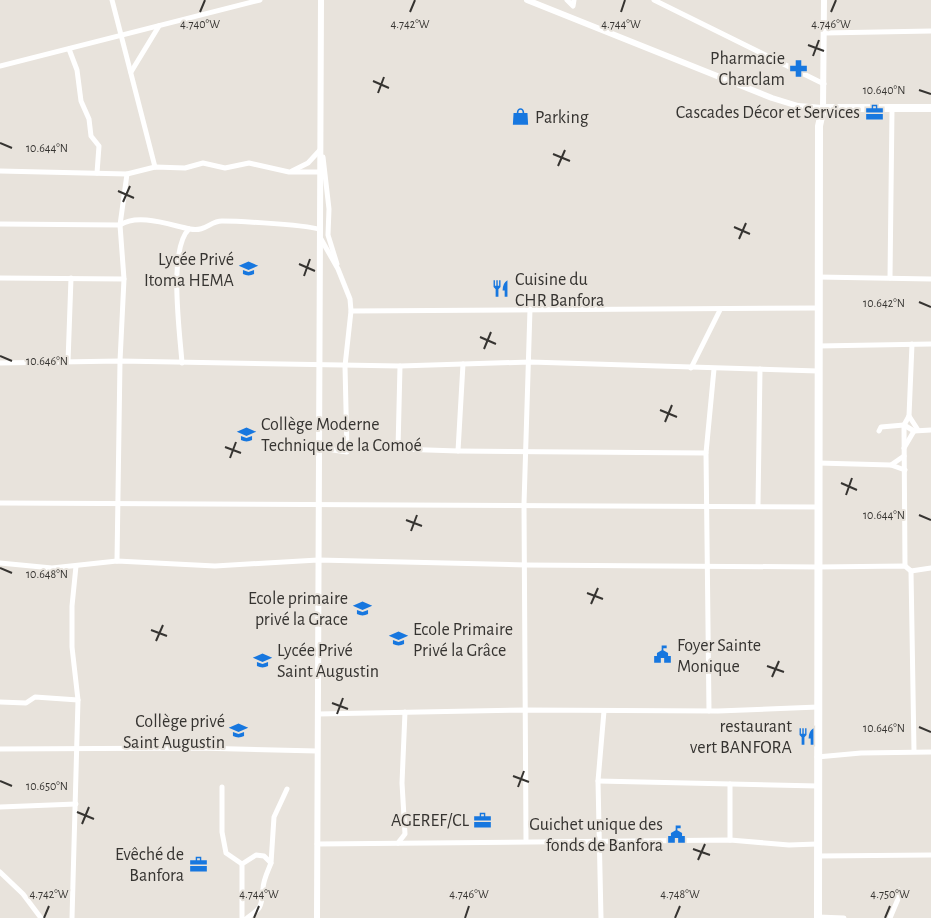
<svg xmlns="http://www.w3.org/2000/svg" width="931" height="918" font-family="'Alegreya Sans',sans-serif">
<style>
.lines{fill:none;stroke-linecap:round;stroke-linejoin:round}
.minor{stroke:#fff;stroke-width:5}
.tertiary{stroke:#fff;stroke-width:6}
.secondary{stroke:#fff;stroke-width:8}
.ticks{fill:none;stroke:#363431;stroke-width:2}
.labels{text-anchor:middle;stroke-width:4;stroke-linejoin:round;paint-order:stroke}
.poi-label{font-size:18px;fill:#363431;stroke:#e8e3dc;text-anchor:end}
.ticks-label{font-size:12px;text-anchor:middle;fill:#363431;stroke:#e8e3dc;stroke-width:4;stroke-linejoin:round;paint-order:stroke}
</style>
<rect width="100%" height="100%" fill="#e8e3dc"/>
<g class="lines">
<!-- minor -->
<g class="minor">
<polyline points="112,0 155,167"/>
<polyline points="567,0 573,6 574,0"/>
<polyline points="654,0 824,84"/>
<polyline points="824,33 931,31"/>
<polyline points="69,49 77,70 81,101 89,119 91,136 99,146 97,173"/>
<polyline points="0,66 260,0"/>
<polyline points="131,72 159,26"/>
<polyline points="323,157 329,209 328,235 337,264"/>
<polyline points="0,171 127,174 155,167 185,168 203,163 225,168 249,163 289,172 320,172"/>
<polyline points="292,171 308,163 320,150"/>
<path d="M0,224L120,225C138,213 170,225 190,229C206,232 210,221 222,221C236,221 314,225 320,230"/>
<polyline points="818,277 931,279"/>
<polyline points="0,278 124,279"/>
<polyline points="890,278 892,109"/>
<polyline points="351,311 818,308"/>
<polyline points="818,346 931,344"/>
<polyline points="68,362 71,278"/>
<polyline points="0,363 120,361 400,366 530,362 818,371"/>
<path d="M182,363C180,334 168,249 189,229"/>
<polyline points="400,366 398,449 458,451 463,364"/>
<polyline points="691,368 720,310"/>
<polyline points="909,416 918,430"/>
<polyline points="879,431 881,427 904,425 914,431 931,430"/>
<polyline points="319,448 347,452 345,366 351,311 350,299 338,269 321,239"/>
<polyline points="904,448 914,431"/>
<polyline points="458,451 706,453"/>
<polyline points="818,463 891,465 904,456"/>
<polyline points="891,465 905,470"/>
<polyline points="0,503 817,507"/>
<polyline points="758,505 760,369"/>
<polyline points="117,561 120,361 124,279 120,225 127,174"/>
<polyline points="0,563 52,568 117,561 215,566 318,560 526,565 818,567 905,566 911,571 931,568"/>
<polyline points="905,566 904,425 909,416 912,344"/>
<polyline points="911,571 914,751"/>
<polyline points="0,702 26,703 35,697 78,700"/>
<polyline points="709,711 706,453 714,369"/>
<polyline points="318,714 525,710 718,711 818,707"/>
<polyline points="0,749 198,748 317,751"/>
<polyline points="817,757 861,753 931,752"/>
<polyline points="598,781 818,786"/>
<polyline points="222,787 222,832 226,853 242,864"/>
<polyline points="0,807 76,804"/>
<polyline points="730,840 730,784"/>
<polyline points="526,841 524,504 530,309"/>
<polyline points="398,843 405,834 402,783 405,712"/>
<polyline points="317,844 730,840 789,845 817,844"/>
<polyline points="818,856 931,855"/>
<polyline points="271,863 274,817 287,789"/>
<polyline points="0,872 23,894 41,918"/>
<polyline points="818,917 844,918"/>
<polyline points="72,918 78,700 72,647 72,606 76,566"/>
<path d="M242,918V864L256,855L264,856L271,863C268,871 263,880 263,889C261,906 263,907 247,918"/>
<polyline points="601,918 598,781 604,711"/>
<polyline points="890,918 898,899 899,890"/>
</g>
<!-- tertiary -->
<g class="tertiary">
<polyline points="527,0 772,98 798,106 823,108 824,0"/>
<polyline points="317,918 321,0"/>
</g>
<!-- secondary -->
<polyline class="secondary" points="818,918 819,126 823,108 931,108"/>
</g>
<!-- ticks -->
<path class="ticks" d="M200,12L205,0M410,12L415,0M621,12L625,0M831,12L836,0M808,45L824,51M813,56L819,40M373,81L389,88M919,90L931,94M378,93L384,77M0,143L12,148M553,154L570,161M558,166L565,150M118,191L134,198M123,202L130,186M734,227L750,234M739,239L746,223M299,264L315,271M304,276L310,259M919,302L931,307M480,337L496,344M484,349L491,332M0,356L12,361M660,410L677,417M665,422L672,405M225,447L241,453M230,458L236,442M841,483L857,490M846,495L852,478M919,515L931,520M406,520L422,526M411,531L417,515M0,568L12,573M587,593L603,599M591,604L598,588M151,630L167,636M156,641L163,625M767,666L784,672M772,677L779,661M332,703L348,709M337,714L343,698M919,727L931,732M513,776L529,782M0,781L12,786M518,787L524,771M77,812L94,819M82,824L89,807M693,849L710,855M698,860L705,844M44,918L49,906M254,918L259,906M465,918L469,906M675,918L680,906M885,918L890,906"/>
<!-- icons -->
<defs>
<symbol id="pharmacy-bare" viewBox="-9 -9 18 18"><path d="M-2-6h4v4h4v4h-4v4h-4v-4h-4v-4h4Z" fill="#1777df" stroke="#e8e3dc" stroke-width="2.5" paint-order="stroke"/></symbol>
<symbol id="office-bare" viewBox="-9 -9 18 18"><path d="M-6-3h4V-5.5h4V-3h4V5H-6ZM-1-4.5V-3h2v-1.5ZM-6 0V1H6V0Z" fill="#1777df" stroke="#e8e3dc" stroke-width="2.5" paint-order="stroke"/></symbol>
<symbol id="shop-bare" viewBox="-9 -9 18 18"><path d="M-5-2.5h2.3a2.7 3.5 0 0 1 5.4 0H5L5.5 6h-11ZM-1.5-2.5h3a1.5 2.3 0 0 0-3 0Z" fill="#1777df" stroke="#e8e3dc" stroke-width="2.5" paint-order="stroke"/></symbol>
<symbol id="school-bare" viewBox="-9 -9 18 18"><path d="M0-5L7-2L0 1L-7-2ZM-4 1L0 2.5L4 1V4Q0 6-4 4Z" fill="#1777df" stroke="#e8e3dc" stroke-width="2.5" paint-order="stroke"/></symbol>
<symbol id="restaurant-bare" viewBox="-9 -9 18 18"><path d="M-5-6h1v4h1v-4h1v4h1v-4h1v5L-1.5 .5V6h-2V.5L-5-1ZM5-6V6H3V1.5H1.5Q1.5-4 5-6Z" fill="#1777df" stroke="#e8e3dc" stroke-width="2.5" paint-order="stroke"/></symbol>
<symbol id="civic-bare" viewBox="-9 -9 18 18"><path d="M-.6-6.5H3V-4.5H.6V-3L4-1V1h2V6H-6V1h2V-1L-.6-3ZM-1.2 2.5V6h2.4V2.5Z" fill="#1777df" stroke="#e8e3dc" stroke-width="2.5" paint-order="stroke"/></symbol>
</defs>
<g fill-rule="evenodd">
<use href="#pharmacy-bare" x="786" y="56" width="25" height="25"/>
<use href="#office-bare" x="862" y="100" width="25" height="25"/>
<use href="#shop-bare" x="508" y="104" width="25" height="25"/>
<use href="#school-bare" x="236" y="256" width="25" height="25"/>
<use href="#restaurant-bare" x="488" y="276" width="25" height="25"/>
<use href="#school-bare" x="234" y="422" width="25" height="25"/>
<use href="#school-bare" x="350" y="596" width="25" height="25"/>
<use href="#school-bare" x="386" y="626" width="25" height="25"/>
<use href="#civic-bare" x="650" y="642" width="25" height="25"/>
<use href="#school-bare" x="250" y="648" width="25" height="25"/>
<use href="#school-bare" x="226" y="718" width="25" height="25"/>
<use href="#restaurant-bare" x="794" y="724" width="25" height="25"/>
<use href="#office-bare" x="470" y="808" width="25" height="25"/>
<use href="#civic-bare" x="664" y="822" width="25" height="25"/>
<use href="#office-bare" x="186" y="852" width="25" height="25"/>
</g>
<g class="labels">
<!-- poi labels -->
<g class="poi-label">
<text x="785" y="64">Pharmacie<tspan x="785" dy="21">Charclam</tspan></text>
<text x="860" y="118">Cascades Décor et Services</text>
<text x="535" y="123" text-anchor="start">Parking</text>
<text x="234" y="265">Lycée Privé<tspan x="234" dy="21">Itoma HEMA</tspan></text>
<text x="515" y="285" text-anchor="start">Cuisine du<tspan x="515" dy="21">CHR Banfora</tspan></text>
<text x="261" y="430" text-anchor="start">Collège Moderne<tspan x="261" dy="21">Technique de la Comoé</tspan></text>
<text x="348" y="604">Ecole primaire<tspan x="348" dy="21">privé la Grace</tspan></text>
<text x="413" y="635" text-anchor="start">Ecole Primaire<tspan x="413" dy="21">Privé la Grâce</tspan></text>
<text x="677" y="651" text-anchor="start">Foyer Sainte<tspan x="677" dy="21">Monique</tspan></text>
<text x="277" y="656" text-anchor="start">Lycée Privé<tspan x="277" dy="21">Saint Augustin</tspan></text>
<text x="225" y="727">Collège privé<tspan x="225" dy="21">Saint Augustin</tspan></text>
<text x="792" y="732">restaurant<tspan x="792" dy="21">vert BANFORA</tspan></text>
<text x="469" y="826">AGEREF/CL</text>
<text x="663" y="830">Guichet unique des<tspan x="663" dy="21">fonds de Banfora</tspan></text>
<text x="184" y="860">Evêché de<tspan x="184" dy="21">Banfora</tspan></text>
</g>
</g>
<g class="ticks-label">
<text x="200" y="28">4.740°W</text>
<text x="410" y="28">4.742°W</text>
<text x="621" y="28">4.744°W</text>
<text x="831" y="28">4.746°W</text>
<text x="884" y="94">10.640°N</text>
<text x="47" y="152">10.644°N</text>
<text x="884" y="307">10.642°N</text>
<text x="47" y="365">10.646°N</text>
<text x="884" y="519">10.644°N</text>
<text x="47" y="578">10.648°N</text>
<text x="884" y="732">10.646°N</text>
<text x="47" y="790">10.650°N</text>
<text x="49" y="898">4.742°W</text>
<text x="259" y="898">4.744°W</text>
<text x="469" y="898">4.746°W</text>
<text x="680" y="898">4.748°W</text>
<text x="890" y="898">4.750°W</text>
</g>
</svg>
